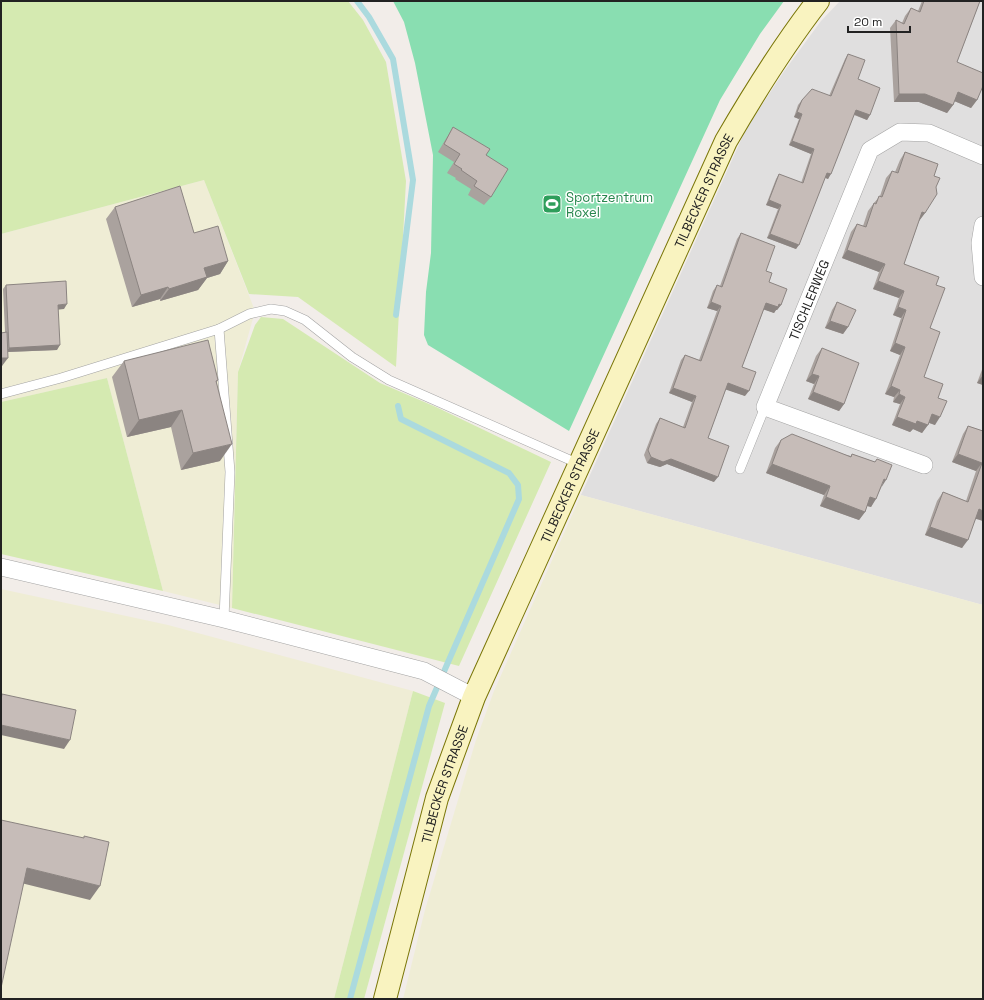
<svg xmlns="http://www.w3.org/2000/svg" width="984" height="1000" font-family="'Space Grotesk',sans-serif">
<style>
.residential{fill:#e0dfdf}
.farmland{fill:#efedd5}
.grass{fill:#d5eab1}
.pitch{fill:#89deb1}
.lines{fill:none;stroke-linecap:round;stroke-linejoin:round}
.stream{stroke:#abdade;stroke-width:6}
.lane-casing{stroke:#a3a3a3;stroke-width:10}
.street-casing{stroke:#a3a3a3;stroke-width:18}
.secondary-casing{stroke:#7a7607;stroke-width:24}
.lane{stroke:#fff;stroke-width:9}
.street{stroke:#fff;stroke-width:17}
.secondary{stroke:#f9f3c0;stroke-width:22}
.wall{fill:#aaa29e}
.shaded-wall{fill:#8b8481}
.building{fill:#c6bcb8;stroke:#8b8481}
.labels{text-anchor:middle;stroke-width:3;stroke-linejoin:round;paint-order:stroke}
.street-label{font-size:13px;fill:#222;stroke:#fff}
.leisure-label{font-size:13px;fill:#27864d;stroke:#fff;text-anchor:start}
</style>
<rect width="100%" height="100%" fill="#f2ede9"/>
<!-- residential -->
<polygon class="residential" points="840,1 983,1 983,605 581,495 746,129 785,70 821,21"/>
<!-- farmland -->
<g class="farmland">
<polygon points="204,180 255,311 238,372 232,608 163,591 107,378 1,402 1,234"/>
<polygon points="581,495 983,605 983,999 403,999 425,910 476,740 494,691"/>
<polygon points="1,589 168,625 413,691 334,999 1,999"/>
</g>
<!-- grass -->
<g class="grass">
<polygon points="1,1 348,1 363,20 386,62 406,181 396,367 298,297 249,294 204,180 1,234"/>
<polygon points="261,317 283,319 380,383 436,407 551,462 459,666 232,608 238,372 255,325"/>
<polygon points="107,378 163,591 1,554 1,402"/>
<polygon points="413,691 445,703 364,999 334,999"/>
</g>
<!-- pitch -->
<polygon class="pitch" points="393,1 784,1 760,34 720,100 569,431 428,345 424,335 426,292 431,253 433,155 415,63 404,22"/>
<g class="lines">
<!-- stream -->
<g class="stream">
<polyline points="357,1 369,17 393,59 413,180 396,315"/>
<polyline points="350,999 429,706 519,499 518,485 509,473 401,419 398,406"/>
</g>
<defs>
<g id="lane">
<polyline points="219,329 230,472 224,619"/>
<polyline points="1,394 61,378 219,329 249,314 271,309 285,311 305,320 352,357 389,380 579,464"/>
<polyline points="740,469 765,407"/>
</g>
<g id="street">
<polyline points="983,225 980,243 983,277"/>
<path id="s1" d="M924,465L765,407L870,150L900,132L929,133L983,156"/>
<polyline points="1,567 224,619 424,671 474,697"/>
</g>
<g id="secondary">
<path id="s2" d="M385,999L437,798L474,697L726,141C755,91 783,46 818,1"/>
</g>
</defs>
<!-- lane casing -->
<use href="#lane" class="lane-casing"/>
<!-- street casing -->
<use href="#street" class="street-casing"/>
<!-- secondary casing -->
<use href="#secondary" class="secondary-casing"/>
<!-- lane -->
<use href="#lane" class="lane"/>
<!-- street -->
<use href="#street" class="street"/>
<!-- secondary -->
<use href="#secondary" class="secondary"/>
</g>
<!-- wall -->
<g class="wall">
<polygon points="922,1 980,1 957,62 977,100 971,108 954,101 953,105 947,113 919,102 894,102 890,28 896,20 902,23 905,16 911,8 918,11"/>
<polygon points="848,54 858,79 870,115 867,120 854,115 828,179 825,178 796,249 767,238 778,209 766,205 776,179 779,174 801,183 811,154 789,145 799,119 794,117 798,105 802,100 829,96 845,59"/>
<polygon points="453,127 486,155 491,197 484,205 468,195 471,189 455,179 456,178 447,173 454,162 438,152"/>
<polygon points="905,152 934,176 925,213 919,221 904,264 936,285 924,377 938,398 935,425 929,423 922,433 913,429 910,432 892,425 900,404 893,402 894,397 885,394 900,355 890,351 901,318 893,315 899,298 873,289 879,272 842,258 851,232 857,224 863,226 868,211 874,203 880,196 886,178 892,171 895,172 900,160"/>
<polygon points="115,207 194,233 228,261 220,274 207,278 198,290 160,301 160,299 132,307 106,219"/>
<polygon points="741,233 766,271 769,282 781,305 777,310 776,310 774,313 764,309 742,367 745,396 726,389 708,438 714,482 667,464 660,467 647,463 644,455 656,424 660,418 683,427 692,402 669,393 681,360 685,355 699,360 717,311 707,308 713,291 717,285 720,286 737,239"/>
<polygon points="6,285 64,309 58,309 57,350 8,352 2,366 1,366 1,333 5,332 3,289"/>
<polygon points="837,302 848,327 843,334 825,328 832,310"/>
<polygon points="822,348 844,404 839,411 808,399 814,384 806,381 816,356"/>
<polygon points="124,361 218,380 217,382 220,461 181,470 171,427 127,437 112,377"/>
<polygon points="983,367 983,385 977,383"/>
<polygon points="968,426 983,431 983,521 976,518 962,548 925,535 937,501 943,492 966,501 976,471 952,462 963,434"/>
<polygon points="781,440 851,456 852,454 875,462 877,459 881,488 871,507 867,506 865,512 859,520 820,506 824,495 766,473 775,448"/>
</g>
<!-- shaded-wall -->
<g class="shaded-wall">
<polygon points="958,92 977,100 971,108 952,100"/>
<polygon points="899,94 925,94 953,105 947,113 919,102 894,102"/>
<polygon points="856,110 870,115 867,120 853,114"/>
<polygon points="797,112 802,114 799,119 794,117"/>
<polygon points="792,141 814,149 811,154 789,145"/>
<polygon points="827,173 831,174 828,179 824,177"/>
<polygon points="769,200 781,205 778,209 766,205"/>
<polygon points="922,212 925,213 919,221 916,220"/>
<polygon points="770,234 799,245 796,249 767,238"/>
<polygon points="847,250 885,264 879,272 842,258"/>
<polygon points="228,261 220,274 207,278 198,290 160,301 169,289 204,268"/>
<polygon points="878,281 904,291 899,298 873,289"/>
<polygon points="168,287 160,299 132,307 141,295"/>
<polygon points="711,302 721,306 717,311 707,308"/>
<polygon points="766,303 779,304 781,305 777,310 776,310 774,313 762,309"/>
<polygon points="67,304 64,309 55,310 58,305"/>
<polygon points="898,307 906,310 901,318 893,315"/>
<polygon points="830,321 848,327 843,334 825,328"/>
<polygon points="895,343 905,347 900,355 890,351"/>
<polygon points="60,345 57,350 6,352 9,348"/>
<polygon points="1,358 8,358 2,366 1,366"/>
<polygon points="812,374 819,376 814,384 806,381"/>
<polygon points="983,375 983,385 977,383"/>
<polygon points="728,383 749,391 745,396 724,389"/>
<polygon points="891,386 900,390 894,397 885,394"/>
<polygon points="673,388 696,396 692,402 669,393"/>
<polygon points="813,392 844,404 839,411 808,399"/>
<polygon points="899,394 905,397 900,404 893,402"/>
<polygon points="182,410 171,427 127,437 139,420"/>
<polygon points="932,414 940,417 935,425 927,422"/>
<polygon points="897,417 917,421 928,425 922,433 913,429 910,432 892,425"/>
<polygon points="232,444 220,461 181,470 193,453"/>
<polygon points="958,454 982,463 976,471 952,462"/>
<polygon points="651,457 671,459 718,477 714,482 667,464 660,467 647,463"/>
<polygon points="772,464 830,486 824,495 766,473"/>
<polygon points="884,479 886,480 881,488"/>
<polygon points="826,497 865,512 859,520 820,506"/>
<polygon points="870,497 876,499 871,507 864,505"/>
<polygon points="979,509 983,511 983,521 973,518"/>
<polygon points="930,527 968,540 962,548 925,535"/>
<polygon points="1,725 70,740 64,749 1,735"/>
<polygon points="27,868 100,886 90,900 17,882"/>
</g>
<!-- building -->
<g class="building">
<polygon points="924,1 980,1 957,62 983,73 983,86 977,100 958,92 953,105 925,94 899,94 896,20 904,24 911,8 920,12"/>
<polygon points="848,54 865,60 858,79 880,88 870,115 856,110 831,174 827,173 799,245 770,234 781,205 769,200 779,174 803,183 814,149 792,141 802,114 797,112 802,100 812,89 831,96"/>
<polygon points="453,127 490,149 486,155 508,169 491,197 474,186 477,181 461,170 462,169 454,164 460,154 444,144"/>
<polygon points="905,152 938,164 934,176 940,178 936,187 937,194 925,213 922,212 904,264 939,277 936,285 945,288 930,328 940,332 924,377 943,384 938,398 947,401 940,417 932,414 928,425 917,421 916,424 897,417 905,397 899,394 900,390 891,386 905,347 895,343 906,310 898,307 904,291 878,281 885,264 847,250 857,224 866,227 874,203 876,204 879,196 882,197 892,171 898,173"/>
<polygon points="180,186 194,233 218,226 228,261 204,268 207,277 169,289 168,287 141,295 115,207"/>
<polygon points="741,233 775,246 766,271 772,273 769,282 787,289 781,305 779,304 778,307 766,303 742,367 756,372 749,391 728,383 708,438 729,446 718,477 671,459 663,462 651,457 648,450 660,418 685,428 696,396 673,388 685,355 701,361 721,306 711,302 717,285 722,287"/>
<polygon points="66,281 67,304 58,305 60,345 9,348 6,285"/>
<polygon points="837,302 856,310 848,327 830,321"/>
<polygon points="7,332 8,358 1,358 1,333"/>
<polygon points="208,340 218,380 216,381 232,444 193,453 182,410 139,420 124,361"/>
<polygon points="822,348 859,363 844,404 813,392 819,376 812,374"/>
<polygon points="968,426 983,431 983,511 979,509 968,540 930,527 943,492 968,502 982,463 958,454"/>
<polygon points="792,434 851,457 852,454 875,462 877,459 892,465 886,480 884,479 876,499 870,497 865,512 826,497 830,486 772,464 781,440"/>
<polygon points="2,694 76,710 70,740 1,725 1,700"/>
<polygon points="1,820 84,838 84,836 109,842 100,886 27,868 1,988"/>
</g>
<!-- icons -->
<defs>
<symbol id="stadium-square" viewBox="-11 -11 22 22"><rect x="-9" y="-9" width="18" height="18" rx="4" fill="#2e9e5b" stroke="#fff"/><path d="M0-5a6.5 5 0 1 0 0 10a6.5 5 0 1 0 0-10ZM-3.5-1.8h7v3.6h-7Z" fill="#fff"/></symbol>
</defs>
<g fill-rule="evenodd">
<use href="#stadium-square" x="541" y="193" width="22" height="22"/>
</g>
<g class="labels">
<!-- street labels -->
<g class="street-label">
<text dy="5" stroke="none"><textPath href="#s2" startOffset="871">TILBECKER STRASSE</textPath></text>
<text dy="5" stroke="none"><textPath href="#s1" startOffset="285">TISCHLERWEG</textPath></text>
<text dy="5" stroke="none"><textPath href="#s2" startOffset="547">TILBECKER STRASSE</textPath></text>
<text dy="5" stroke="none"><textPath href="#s2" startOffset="223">TILBECKER STRASSE</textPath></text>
</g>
<!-- leisure labels -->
<g class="leisure-label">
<text x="566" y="202">Sportzentrum<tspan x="566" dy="15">Roxel</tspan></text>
</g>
</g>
<!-- border -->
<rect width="984" height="1000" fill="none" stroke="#222222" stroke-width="4"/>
<!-- scale -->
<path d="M848 26v6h62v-6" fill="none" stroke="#222222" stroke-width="2"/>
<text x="854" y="26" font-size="12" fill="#222222" stroke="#ffffff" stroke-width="3" paint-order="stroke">20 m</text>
</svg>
